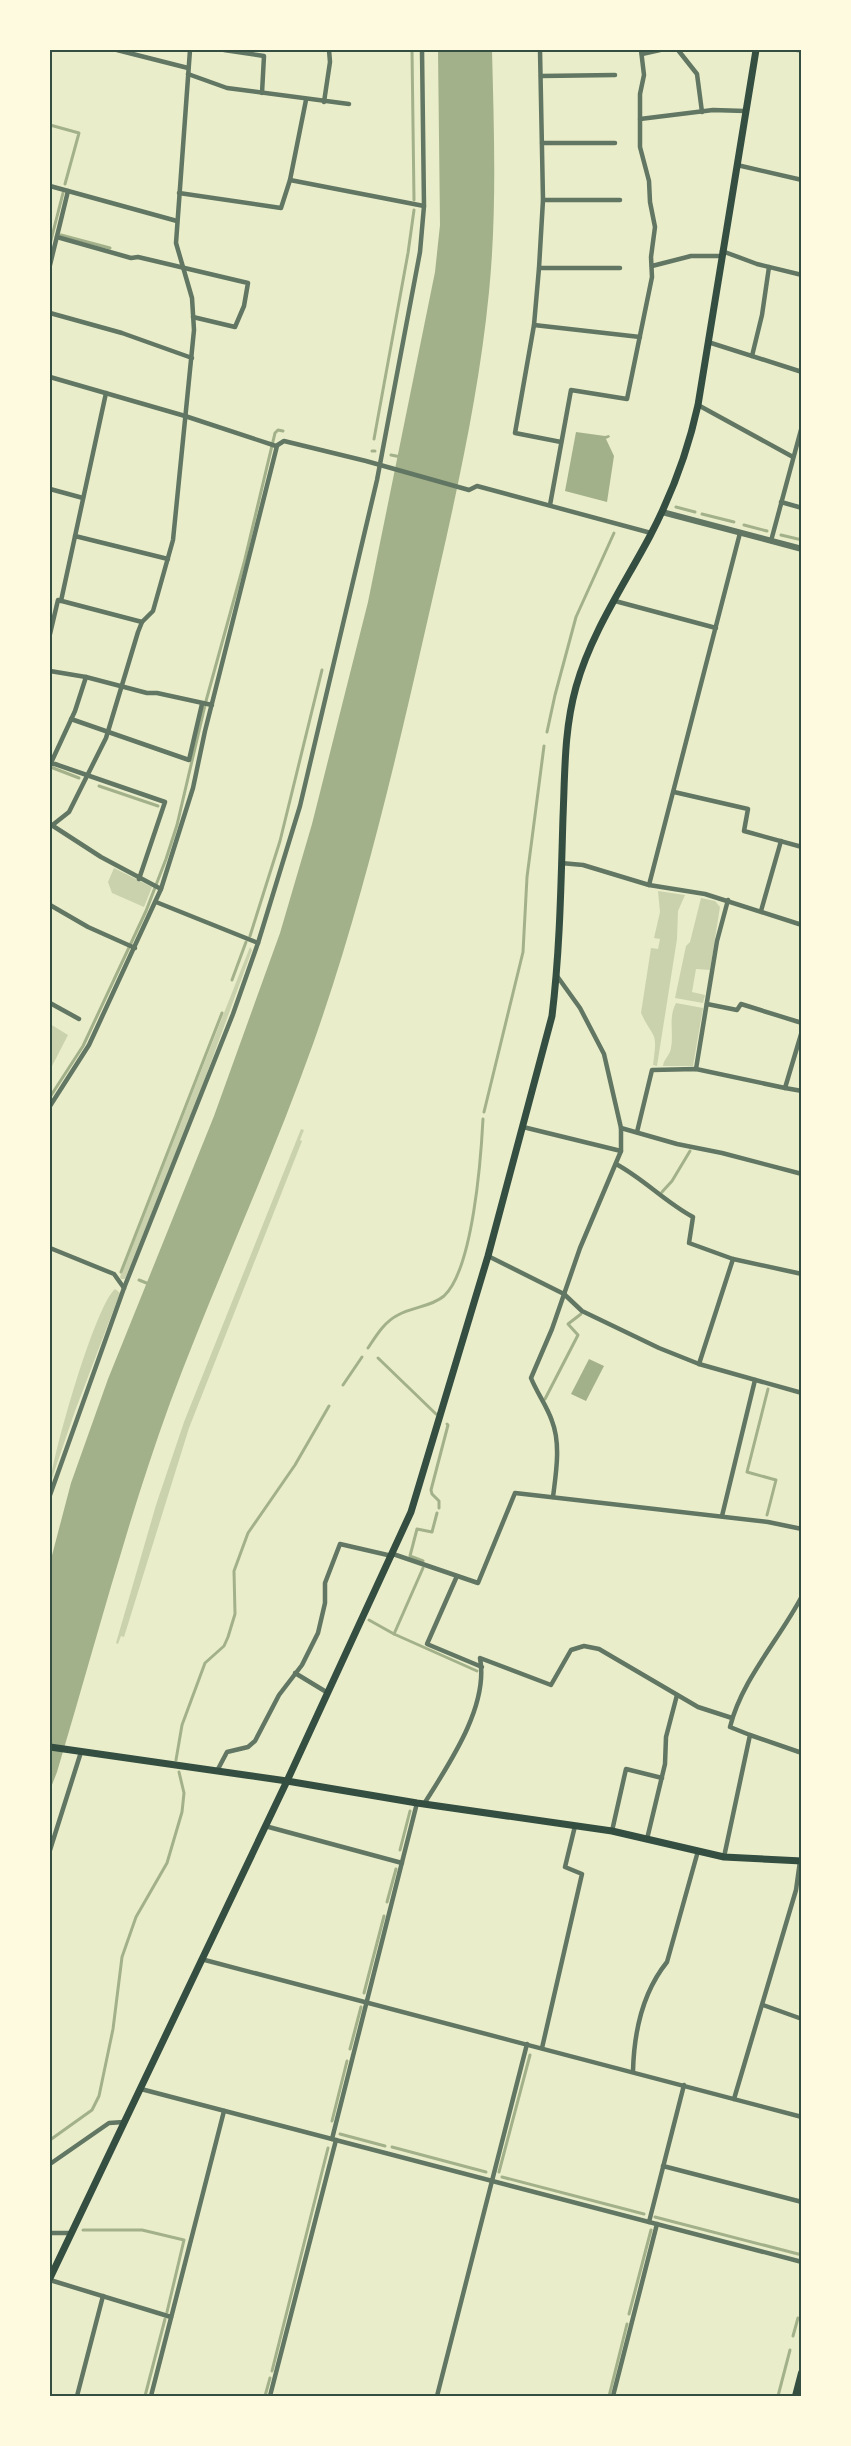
<svg xmlns="http://www.w3.org/2000/svg" width="851" height="2446" font-family="Barlow,sans-serif">
<style>
.green{fill:#cad2ad}
.water{fill:#a3b18a}
.lines{fill:none;stroke-linecap:round;stroke-linejoin:round}
.stream{stroke:#a3b18a;stroke-width:3}
.minor{stroke:#617663;stroke-width:4.5}
.tertiary{stroke:#617663;stroke-width:6}
.secondary{stroke:#344e41;stroke-width:7}
.trunk{stroke:#344e41;stroke-width:8}
.neatline{fill:none;stroke:#344e41;stroke-width:2}
</style>
<rect width="100%" height="100%" fill="#e9edc9"/>
<!-- green -->
<g class="green">
<polygon points="114,868 152,887 144,907 112,893 108,882"/>
<path d="M658,891L685,895L678,911L677,939L657,1066L653,1065C658,1029 654,1041 641,1013L651,948L658,949L660,939L654,938L660,912Z"/>
<polygon points="701,898 715,901 720,907 710,970 696,969 692,992 705,995 703,1003 675,998 686,946 690,942"/>
<polygon points="250,947 252,950 199,1095 125,1279 121,1279 120,1277"/>
<path d="M676,1003L703,1008L693,1066H663C664,1058 670,1056 671,1048C674,1033 668,1018 676,1003Z"/>
<polygon points="50,1024 68,1035 50,1070"/>
<polygon points="301,1129 304,1130 300,1140 302,1141 189,1428 124,1637 121,1636 118,1644 116,1643 156,1505 184,1422"/>
<path d="M115,1289L120,1293L75,1411L50,1484C53,1453 95,1306 115,1289Z"/>
</g>
<!-- water -->
<g class="water">
<path d="M438,50H492C494,130 497,211 489,292C478,405 451,517 426,627C394,768 361,908 313,1044C270,1165 215,1282 170,1403C126,1524 94,1649 57,1772L50,1790V1563L71,1483L108,1379L214,1116L280,933L312,824L368,602L435,272L440,225Z"/>
<polygon points="576,432 605,436 609,435 610,437 606,439 614,456 607,502 565,491"/>
<polygon points="589,1359 604,1366 586,1401 571,1394"/>
</g>
<g class="lines">
<!-- stream -->
<g class="stream">
<polyline points="412,50 414,200"/>
<polyline points="50,125 79,133 65,184"/>
<polyline points="61,235 110,248"/>
<polyline points="50,244 63,193"/>
<polyline points="374,439 408,253 414,210"/>
<polyline points="372,451 375,451"/>
<polyline points="391,455 401,457"/>
<polyline points="676,507 695,512"/>
<polyline points="702,514 734,522"/>
<polyline points="744,525 767,531"/>
<polyline points="781,535 802,540"/>
<polyline points="547,732 555,695 576,617 614,533"/>
<polyline points="53,768 79,778"/>
<polyline points="99,786 158,806"/>
<polyline points="250,936 280,841 322,670"/>
<polyline points="232,980 246,942"/>
<polyline points="50,1097 83,1046 146,911 166,859 177,825 206,701 244,563 275,433 278,430 283,431"/>
<polyline points="484,1112 523,952 527,877 544,746"/>
<polyline points="662,1192 672,1181 690,1151"/>
<polyline points="121,1272 222,1013"/>
<polyline points="139,1280 149,1284"/>
<path d="M368,1348C376,1336 384,1322 398,1315C412,1307 431,1307 444,1296C473,1269 481,1158 483,1119"/>
<polyline points="378,1358 436,1414"/>
<polyline points="343,1385 362,1357"/>
<polyline points="545,1399 578,1335 568,1324 581,1314"/>
<polyline points="439,1508 439,1501 432,1494 431,1490 448,1425 447,1424"/>
<polyline points="767,1515 776,1480 747,1472 768,1389"/>
<polyline points="423,1561 410,1556 417,1529 432,1532 437,1513"/>
<polyline points="423,1568 394,1634 477,1671"/>
<polyline points="369,1620 394,1634"/>
<polyline points="176,1760 182,1725 205,1663 224,1646 228,1637 235,1614 234,1571 248,1533 295,1465 329,1406"/>
<polyline points="400,1850 410,1811"/>
<polyline points="387,1902 396,1869"/>
<polyline points="364,1993 384,1916"/>
<polyline points="350,2049 361,2007"/>
<polyline points="332,2121 347,2061"/>
<polyline points="340,2134 385,2146"/>
<polyline points="50,2140 92,2110 99,2096 113,2029 122,1957 136,1917 167,1863 182,1812 184,1793 179,1772"/>
<polyline points="392,2147 486,2172"/>
<polyline points="499,2172 530,2055"/>
<polyline points="502,2177 644,2214"/>
<polyline points="655,2217 802,2255"/>
<polyline points="83,2230 142,2230 184,2240 167,2312"/>
<polyline points="629,2314 651,2230"/>
<polyline points="793,2336 798,2318"/>
<polyline points="272,2371 328,2148"/>
<polyline points="145,2396 165,2319"/>
<polyline points="265,2396 270,2378"/>
<polyline points="609,2396 627,2324"/>
<polyline points="778,2396 790,2350"/>
</g>
<!-- minor -->
<g class="minor">
<polyline points="117,50 188,68"/>
<polyline points="224,50 264,56 262,93"/>
<polyline points="540,50 543,200 539,268 534,325 515,433 561,442"/>
<polyline points="678,50 697,74 702,112"/>
<polyline points="797,50 802,50"/>
<polyline points="642,54 660,50"/>
<polyline points="188,74 227,88 349,104"/>
<polyline points="541,76 615,75"/>
<polyline points="324,102 330,62 329,50"/>
<polyline points="640,119 713,110 745,111"/>
<polyline points="542,143 615,143"/>
<polyline points="737,165 802,180"/>
<polyline points="290,180 424,206"/>
<polyline points="50,186 177,221"/>
<polyline points="179,193 281,208 290,180 306,100"/>
<polyline points="543,200 620,200"/>
<polyline points="57,237 131,258 138,257 248,283 244,306 235,327 193,317"/>
<polyline points="722,251 757,264 802,275"/>
<polyline points="50,265 68,191"/>
<polyline points="652,266 691,256 721,256"/>
<polyline points="539,268 620,268"/>
<polyline points="50,313 122,333 192,358"/>
<polyline points="534,325 640,337"/>
<polyline points="708,342 802,372"/>
<polyline points="752,356 762,315 769,267"/>
<polyline points="50,377 185,416 276,446 284,441 366,461 469,490 477,486 651,533"/>
<polyline points="698,405 793,457"/>
<polyline points="50,489 83,498"/>
<polyline points="781,502 802,508"/>
<polyline points="550,505 571,390 627,399 652,277 651,257 655,227 650,202 649,181 640,147 640,94 644,75 641,50"/>
<polyline points="75,536 168,559"/>
<polyline points="771,541 802,426"/>
<polyline points="61,601 106,393"/>
<polyline points="615,601 716,628"/>
<polyline points="50,634 58,600 142,622"/>
<polyline points="50,671 86,677 147,693 157,693 212,705"/>
<polyline points="71,719 189,760 202,704"/>
<polyline points="50,764 55,764 165,802 139,879"/>
<polyline points="50,765 75,711 86,677"/>
<polyline points="674,792 748,809 744,831 802,847"/>
<polyline points="50,824 101,857 161,889"/>
<polyline points="50,827 69,812 106,738 138,632 142,622 153,611 173,540 194,330 192,298 176,243 190,50"/>
<polyline points="561,863 583,865 649,885 705,894 802,925"/>
<polyline points="649,885 740,533"/>
<polyline points="156,902 258,943"/>
<polyline points="50,905 88,927 135,948"/>
<polyline points="761,911 781,841"/>
<polyline points="50,1003 79,1019"/>
<polyline points="707,1004 737,1010 741,1004 802,1023"/>
<polyline points="802,1031 785,1088 802,1091"/>
<polyline points="696,1069 717,941 728,900"/>
<polyline points="50,1106 89,1045 161,889 193,788 205,731 277,446"/>
<polyline points="523,1127 621,1151"/>
<polyline points="621,1128 677,1144 722,1153 802,1174"/>
<polyline points="637,1132 652,1070 696,1069 785,1088"/>
<path d="M616,1164C644,1179 665,1202 693,1217L689,1243L733,1259L802,1274"/>
<polyline points="50,1248 114,1274 124,1288"/>
<polyline points="488,1256 564,1294 582,1311 659,1348 699,1364 802,1393"/>
<polyline points="699,1364 733,1259"/>
<polyline points="50,1495 124,1288 233,1014 258,943 300,806 377,480 420,252 424,206 422,50"/>
<path d="M553,1497C556,1473 561,1444 552,1421C547,1406 537,1393 531,1378L552,1329L580,1248L621,1151V1128L604,1054L580,1008L557,976"/>
<polyline points="722,1516 755,1380"/>
<polyline points="393,1554 478,1583 515,1493 768,1522 802,1529"/>
<polyline points="457,1576 427,1644 482,1667"/>
<polyline points="295,1673 328,1693"/>
<polyline points="750,1735 802,1753"/>
<polyline points="217,1771 227,1752 248,1747 255,1741 279,1695 302,1665 318,1633 325,1603 325,1583 340,1544 392,1556"/>
<path d="M424,1804C449,1764 489,1706 480,1658L551,1685L571,1650L584,1646L599,1649L698,1707L732,1718"/>
<polyline points="265,1826 402,1863"/>
<polyline points="612,1831 626,1769 662,1778"/>
<polyline points="647,1839 665,1764 666,1737 677,1695"/>
<polyline points="50,1850 81,1752"/>
<path d="M724,1857L750,1735L730,1727C742,1679 779,1640 802,1596"/>
<polyline points="201,1959 802,2117"/>
<polyline points="763,2005 802,2019"/>
<polyline points="542,2048 582,1874 565,1867 575,1826"/>
<path d="M633,2071C634,2033 642,1993 667,1962L698,1851"/>
<polyline points="141,2089 802,2262"/>
<polyline points="734,2099 796,1890 800,1861"/>
<polyline points="332,2139 417,1803"/>
<polyline points="50,2164 109,2123 124,2122"/>
<polyline points="663,2166 802,2202"/>
<polyline points="649,2222 684,2085"/>
<polyline points="50,2233 71,2233"/>
<polyline points="50,2280 171,2317"/>
<polyline points="77,2396 103,2296"/>
<polyline points="151,2396 224,2111"/>
<polyline points="270,2396 336,2140"/>
<polyline points="437,2396 527,2044"/>
<polyline points="613,2396 657,2224"/>
</g>
<!-- tertiary -->
<polyline class="tertiary" points="662,512 802,549"/>
<!-- secondary -->
<g class="secondary">
<polyline points="50,1747 287,1781 417,1803 612,1831 724,1857 802,1861"/>
<path d="M50,2278L287,1781L411,1512L488,1256L552,1016C560,950 561,883 563,817C565,772 564,730 576,687C591,633 624,585 650,536C672,494 688,451 698,405L756,50"/>
</g>
<!-- trunk -->
<polyline class="trunk" points="796,2396 802,2373"/>
</g>
<!-- border -->
<rect width="851" height="2446" fill="none" stroke="#fefae0" stroke-width="102"/>
<rect x="51" y="51" width="749" height="2344" class="neatline"/>
</svg>
